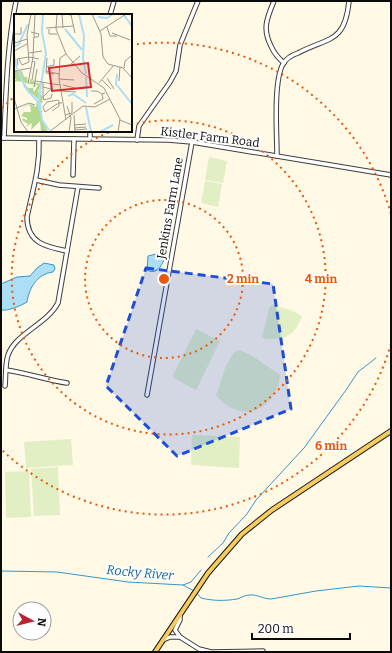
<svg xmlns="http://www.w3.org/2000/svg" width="392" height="653" font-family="Bitter,serif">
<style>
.pitch{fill:#e2efc4}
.water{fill:#acdef5;stroke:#3497cc}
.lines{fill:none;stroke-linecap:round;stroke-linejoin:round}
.stream{stroke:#3497cc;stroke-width:1}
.minor-casing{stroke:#3d3d3d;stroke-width:5.5}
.major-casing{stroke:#1b1b1b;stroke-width:6}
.minor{stroke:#fff;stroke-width:3.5}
.major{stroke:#f8cb5d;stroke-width:4}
.marked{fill:#1d4ed8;fill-opacity:0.2;stroke:#1d4ed8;stroke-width:3;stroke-dasharray:8 5;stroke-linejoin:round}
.ring{fill:none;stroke:#e8590c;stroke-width:2;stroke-dasharray:2 4}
.labels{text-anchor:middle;stroke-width:4;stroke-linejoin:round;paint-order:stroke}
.street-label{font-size:12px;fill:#0a0a0a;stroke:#fff}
.water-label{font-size:13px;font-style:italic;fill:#166699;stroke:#fff}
.inset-river{fill:none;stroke:#acdef5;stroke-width:2}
.inset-road{fill:none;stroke:#9d998e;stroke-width:1}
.view{fill:#d62828;fill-opacity:0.15;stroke:#d62828;stroke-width:2}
.inset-edge{fill:none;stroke:#0a0a0a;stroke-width:2}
.centre{fill:#e8590c;stroke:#fff;stroke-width:2}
.ring-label{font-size:12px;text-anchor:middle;font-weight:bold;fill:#e8590c;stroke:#fff;stroke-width:4;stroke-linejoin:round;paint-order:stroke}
</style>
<rect width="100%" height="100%" fill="#fff9e6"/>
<!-- pitch -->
<g class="pitch">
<polygon points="209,157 227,161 223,183 205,180"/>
<polygon points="205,181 222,184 218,207 201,203"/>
<path d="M273,305L293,311L302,316C295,337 282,341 262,338L269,308Z"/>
<polygon points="196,329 220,341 196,390 172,377"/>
<path d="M240,350L254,357L280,375C276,412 240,425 216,395L226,366L234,352Z"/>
<polygon points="192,435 240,437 239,468 191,465"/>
<polygon points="71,439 73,465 26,468 24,442"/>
<polygon points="58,467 60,515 34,516 31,469"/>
<polygon points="29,471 31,517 6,518 5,472"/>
</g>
<!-- water -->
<g class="water">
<path d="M163,250H166L167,253C163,262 159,276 147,270L148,256L156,254Z"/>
<path d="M44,263L54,265L55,269L53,272C37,274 29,288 27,302C20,306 9,311 1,310V284L17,277L30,276L37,268Z"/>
</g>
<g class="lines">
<!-- stream -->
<g class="stream">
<polyline points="208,557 223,543 229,533 247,514 256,500 304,448 346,390 358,372 376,358"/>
<polyline points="1,571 57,572 128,582 183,585 194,591"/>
<polyline points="183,585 191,582 201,570"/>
<path d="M197,593L201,598C213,601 225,601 237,599C241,598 245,595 249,595C257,594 263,599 271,599L316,591L359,586L391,588"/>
</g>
<defs>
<g id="minor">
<path d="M274,1C267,18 262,29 271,46C274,53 278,58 284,63"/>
<polyline points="110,15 114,1"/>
<polyline points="1,138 168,140 192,142 391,175"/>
<path d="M4,138C6,93 7,46 16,1"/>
<path d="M39,139C40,169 33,188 27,217C27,243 46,247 67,251"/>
<polyline points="90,139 90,131"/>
<polyline points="137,140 139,126 170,82 176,71 180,45 198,1"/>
<path d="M277,156C277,134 273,82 283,64C286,59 292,55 298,53C329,37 345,43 349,1"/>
<polyline points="73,175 74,139"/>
<polyline points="36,180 59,185 99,188"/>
<path d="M6,370C27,373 47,380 67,383"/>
<path d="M5,386C6,376 5,364 8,355C16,333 47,324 58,303L78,187"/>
<polyline points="147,395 192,142"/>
<polyline points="180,637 199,649 211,652 263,651"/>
<polyline points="163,640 170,637 180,637 175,630 180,620 180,616"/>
</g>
<polyline id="major" points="155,652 208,573 242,534 272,510 391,431"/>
</defs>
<!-- minor casing -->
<use href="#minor" class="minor-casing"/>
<!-- major casing -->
<use href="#major" class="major-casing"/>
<!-- minor -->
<use href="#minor" class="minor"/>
<!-- major -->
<use href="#major" class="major"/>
</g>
<!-- marked area -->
<path class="marked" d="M146,268L273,284L291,409L177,456L106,386Z"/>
<!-- distance rings -->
<g class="ring">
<circle cx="164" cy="279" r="79"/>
<path d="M131 125A157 157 0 1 1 112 131"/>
<path d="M391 344A236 236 0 0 1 2 450M2 108A236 236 0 0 1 14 97M131 45A236 236 0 0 1 391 214"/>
</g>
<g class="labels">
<!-- street labels -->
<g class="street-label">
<text transform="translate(210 137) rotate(7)" y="4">Kistler Farm Road</text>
<text transform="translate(170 208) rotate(-80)" y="4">Jenkins Farm Lane</text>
</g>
<!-- water labels -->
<g class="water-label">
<text transform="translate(140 572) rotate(5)" y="5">Rocky River</text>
</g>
</g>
<!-- overview -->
<g transform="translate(14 14)">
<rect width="118" height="118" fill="#fff9e6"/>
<path d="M0,57H8L10,63H13L14,68L11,70L14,74H19L20,78L24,71L15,70L16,65L19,67L20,64V68L27,70L24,78L29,83L28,90L19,80H15L10,72L11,68L0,67L3,65H0ZM23,86L29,108L34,118H27L26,107L17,116L18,109L11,113L14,110L9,107L8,104L13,106V104L7,102L10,98H17L16,91L9,93L16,90L22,93Z" fill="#b5d891"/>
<path class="inset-river" d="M29,0L28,18L32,39L25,84L28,106L35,116M65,0L70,22L69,44L72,60M109,0L118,12M84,3L93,4L99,0M51,15L68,36M0,33L5,30L14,10M0,41L3,55M5,57L11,73L24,88L26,97M103,60L102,70L118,90M72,63L73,83M54,82L59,80L72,89M72,93L77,118M86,118L99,111"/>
<path class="inset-road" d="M43,0L42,15L52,40L68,59L90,74L106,105L104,118M48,0L49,14M52,0L57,1L61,19M78,0L87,20L89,43L94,50L109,54L118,64M93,13L96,22H103M32,14L60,12M35,15V20H43M86,17L112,0M17,18L25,20L24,23H20M98,19L116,26M0,20H7V13M0,23L1,29L13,25M0,37L13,30M15,39L28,37M33,44L32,59L40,60M5,45L8,51L15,48L13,21L17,0M57,50L66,42M4,51L3,45L15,43L25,45M32,53L40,51V45M110,54L111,47L118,41M0,57L17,54M32,57L45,60M93,64L100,75M45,65L60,66M18,66L21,48L18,47M88,66L97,75M21,67L46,71M105,67L106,53M85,69L100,51M14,70L19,43L21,0M21,71L20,73L23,55M49,71L61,74M29,73L37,75L29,83M46,77L62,78M77,77H83L88,80L91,79M29,83L30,86L37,84L38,80M29,83V69M0,84L7,108L14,118M80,90L89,85L88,80M53,92L57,104L55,118M0,95L15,89L21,91M38,97L45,92V87L44,86L33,88L29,93L31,98L43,90H44L45,89H48M51,101L58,99V88M60,101L61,118M52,106L45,65L46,44L52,40M106,106L118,111M60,111L72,110M60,114L72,113M61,116L73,115M35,118L69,92L81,93L96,85"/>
<path class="view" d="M74,49L77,73L38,77L35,54Z"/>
<rect width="118" height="118" class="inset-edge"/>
</g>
<circle cx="164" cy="279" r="6" class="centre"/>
<g class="ring-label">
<text x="243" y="283">2 min</text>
<text x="321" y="283">4 min</text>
<text x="331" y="450">6 min</text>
</g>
<!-- border -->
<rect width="392" height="653" fill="none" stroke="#0a0a0a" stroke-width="4"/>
<!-- north arrow -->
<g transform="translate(32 621) rotate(97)"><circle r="19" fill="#ffffff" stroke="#9d9d9d"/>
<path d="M0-3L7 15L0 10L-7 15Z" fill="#b72432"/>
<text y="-6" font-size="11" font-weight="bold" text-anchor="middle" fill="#0a0a0a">N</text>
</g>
<!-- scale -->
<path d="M252 633v6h98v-6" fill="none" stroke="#0a0a0a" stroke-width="2"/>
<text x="258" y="633" font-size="12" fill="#0a0a0a" stroke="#ffffff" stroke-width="3" paint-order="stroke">200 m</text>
</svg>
